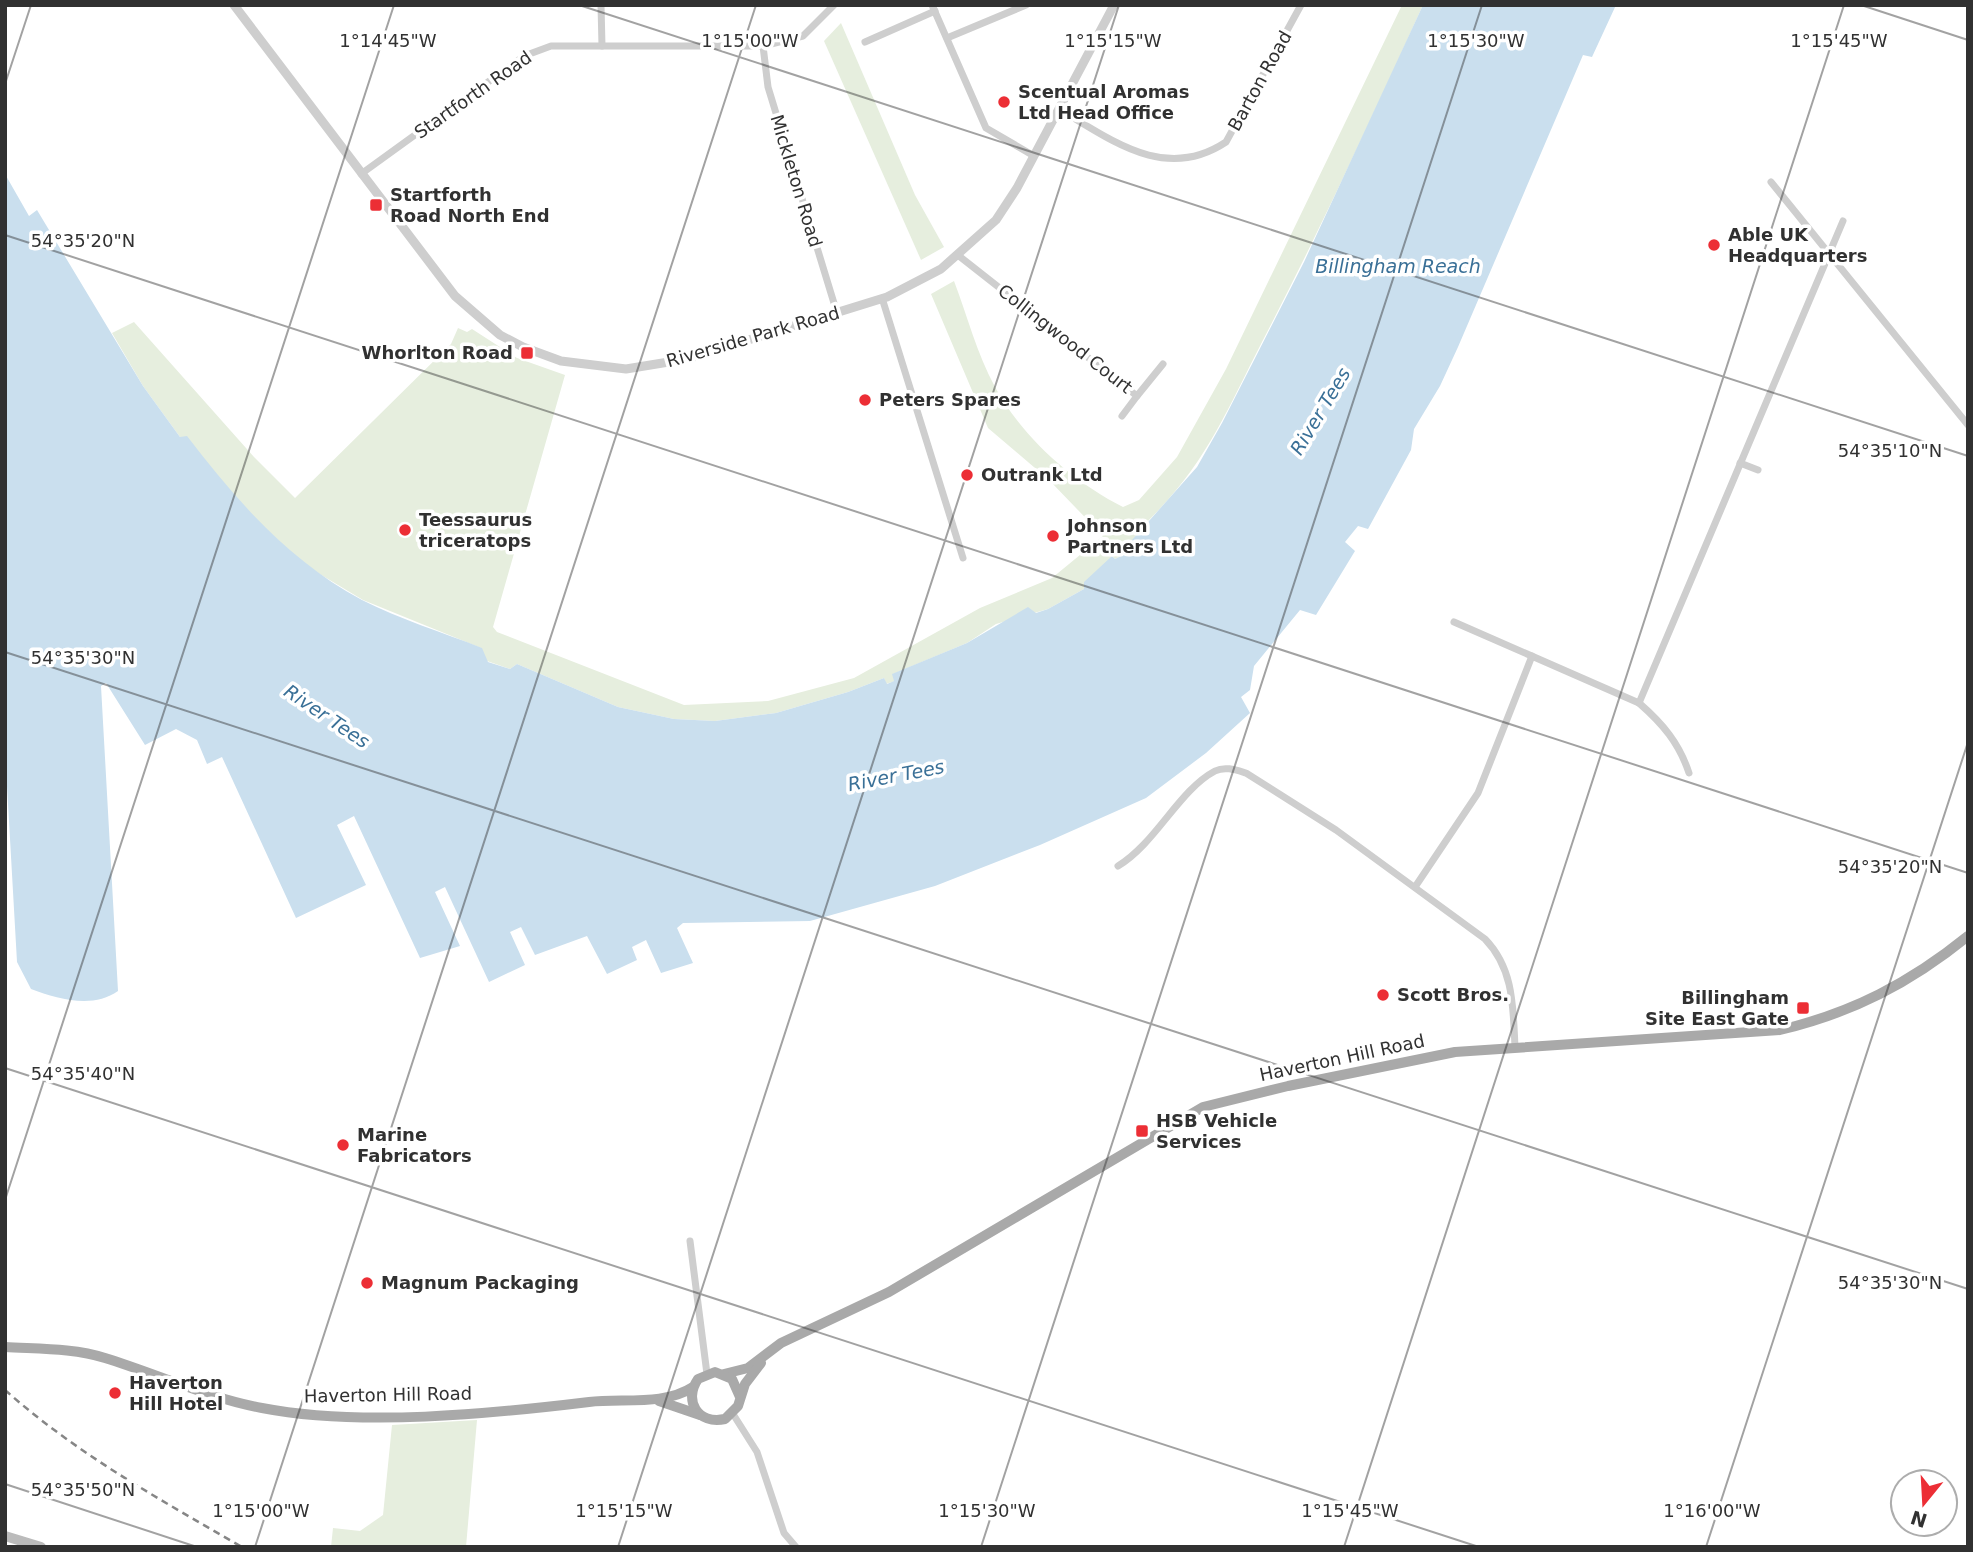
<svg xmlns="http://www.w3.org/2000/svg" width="1973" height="1552" font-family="'DejaVu Sans',sans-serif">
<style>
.green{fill:#e6eede}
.water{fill:#cadfee}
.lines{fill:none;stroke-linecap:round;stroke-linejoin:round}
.minor{stroke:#cecece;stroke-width:7}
.tertiary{stroke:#cecece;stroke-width:9}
.secondary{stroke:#bbb;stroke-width:10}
.primary{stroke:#a9a9a9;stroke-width:10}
.rail{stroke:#868686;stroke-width:2.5;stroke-dasharray:7 5;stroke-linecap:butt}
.ticks{fill:none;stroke:#313131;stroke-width:2;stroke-opacity:0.45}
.poi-dot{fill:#ec2e35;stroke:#fff;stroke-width:2.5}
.labels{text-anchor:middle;stroke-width:7;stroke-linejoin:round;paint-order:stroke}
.street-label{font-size:18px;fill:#313131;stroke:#fff}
.poi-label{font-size:18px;font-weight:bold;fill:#313131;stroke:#fff;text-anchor:start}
.water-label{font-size:19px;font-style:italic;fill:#3a7097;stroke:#fff}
.ticks-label{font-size:18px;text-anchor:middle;fill:#313131;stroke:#fff;stroke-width:7;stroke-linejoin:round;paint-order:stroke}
</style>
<rect width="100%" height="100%" fill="#fff"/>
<!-- green -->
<g class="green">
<path d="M1402,5H1423C1372,118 1319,232 1262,342C1225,414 1207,462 1148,521C1139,530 1135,540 1124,549L1125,554L1115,559L1112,556L1084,589L1048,609L996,624L967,643L893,674L895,681L886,684L884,678L848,692L776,713L715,721L674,719L618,707L517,664L510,669L487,661L481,648L363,600L313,570L293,554L254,518L180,437L143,386L112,333L134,322L254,457L295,498L451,344L458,328L467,332L472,329L517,358L565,375L493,627L497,632L684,705L768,701L854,678L980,608L1052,578L1103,536L1049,480L988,428L931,294L954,281C967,315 977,354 995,387C1023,438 1072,481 1123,507L1139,500L1177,457L1226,369Z"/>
<polygon points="841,23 915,195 944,247 921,260 824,41"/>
<polygon points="477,1420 466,1547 331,1547 333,1528 360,1531 383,1515 392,1425"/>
</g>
<!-- water -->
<path class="water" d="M1423,5H1616L1592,57L1583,55L1458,347L1440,386L1414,429L1411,450L1368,529L1358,526L1345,542L1355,551L1316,615L1300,610L1254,666L1250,690L1241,697L1250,713L1206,753L1146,798L1040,845L935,886L810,921L683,923L677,928L693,963L661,973L646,940L632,947L637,960L607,974L587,936L535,955L521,927L510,932L525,965L489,982L445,887L435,892L460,946L420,958L354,816L337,825L366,885L296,918L222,757L207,764L197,740L176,729L145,745L106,683L101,686L118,991C93,1009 58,999 31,989L17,962L5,751V174L29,216L37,210L143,386L180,437L187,436C237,501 288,560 362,600C399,619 442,632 482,648L488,662L510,669L517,664L618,707L674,719L715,721L776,713L848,692L884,678L887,684L894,681L892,674L967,643L1028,607L1036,613L1048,609L1084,589V582L1112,556L1115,559L1125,554L1124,549L1197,467L1222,423L1304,262Z"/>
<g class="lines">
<!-- minor -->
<g class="minor">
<polyline points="601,5 602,46"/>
<polyline points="932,5 986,128 1034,156"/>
<polyline points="947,38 1026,5"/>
<polyline points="865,42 935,11"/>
<polyline points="763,46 768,87 837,313"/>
<path d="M1059,109C1113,141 1166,182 1226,142L1301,5"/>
<polyline points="361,174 524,56 551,46 763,46 803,36 834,5"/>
<polyline points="1771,182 1968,425"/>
<polyline points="959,256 1137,396 1163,364"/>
<polyline points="882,298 963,558"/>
<polyline points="1122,416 1137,396"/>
<polyline points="1740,463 1758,470"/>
<path d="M1454,622L1639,703C1663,724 1679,743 1689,773"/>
<polyline points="1639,703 1843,221"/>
<path d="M1118,866C1156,843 1179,790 1215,771C1225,766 1236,770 1246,773L1336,830L1485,939C1514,969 1513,1007 1515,1047"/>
<polyline points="1415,887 1478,793 1532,656"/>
<polyline points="690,1241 707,1374"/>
<polyline points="733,1414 757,1452 784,1533 796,1547"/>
</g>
<!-- tertiary -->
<polyline class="tertiary" points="234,5 455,296 500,335 523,347 561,361 626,369 687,359 887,297 941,269 996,220 1017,188 1114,5"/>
<!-- secondary -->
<polyline class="secondary" points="5,1536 41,1547"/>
<!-- primary -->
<g class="primary">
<path d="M5,1347C38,1349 74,1348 105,1358C157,1374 208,1398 262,1408C360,1427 490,1414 589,1402C623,1398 664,1406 693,1387"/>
<path d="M724,1374L748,1368L781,1343L889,1292L1203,1107L1288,1086L1455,1052L1780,1030C1852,1013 1910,983 1968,936"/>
<path d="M740,1397L732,1379L715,1372L698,1379C683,1401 698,1425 725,1419L738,1406L745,1384L761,1363"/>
<polyline points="659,1401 700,1415"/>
</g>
<!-- rail -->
<path class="rail" d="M5,1390C77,1454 159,1499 242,1547"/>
</g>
<!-- ticks -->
<path class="ticks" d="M579,5L1968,456M1861,5L1968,40M5,84L31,5M5,235L1968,873M5,652L1968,1289M5,1068L1479,1547M5,1200L394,5M5,1484L197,1547M255,1547L756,5M618,1547L1119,5M981,1547L1482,5M1344,1547L1844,5M1706,1547L1968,742"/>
<!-- markers -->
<g class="poi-dot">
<circle cx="1004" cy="102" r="7"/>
<rect x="369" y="198" width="14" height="14" rx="3.5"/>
<circle cx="1714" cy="245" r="7"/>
<rect x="520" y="346" width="14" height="14" rx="3.5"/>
<circle cx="865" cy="400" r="7"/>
<circle cx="967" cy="475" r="7"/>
<circle cx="405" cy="530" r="7"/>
<circle cx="1053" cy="536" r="7"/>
<circle cx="1383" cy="995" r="7"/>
<rect x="1796" y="1001" width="14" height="14" rx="3.5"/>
<rect x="1135" y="1124" width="14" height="14" rx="3.5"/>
<circle cx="343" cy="1145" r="7"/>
<circle cx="367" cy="1283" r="7"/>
<circle cx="115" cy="1393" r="7"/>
</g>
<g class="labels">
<!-- street labels -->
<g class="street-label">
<text transform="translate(1260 81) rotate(-61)" y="6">Barton Road</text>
<text transform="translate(473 95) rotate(-35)" y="6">Startforth Road</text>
<text transform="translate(796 181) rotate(73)" y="6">Mickleton Road</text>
<text transform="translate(753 337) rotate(-16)" y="6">Riverside Park Road</text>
<text transform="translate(1065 339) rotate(38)" y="6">Collingwood Court</text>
<text transform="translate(1342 1058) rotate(-12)" y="6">Haverton Hill Road</text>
<text transform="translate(388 1395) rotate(-1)" y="6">Haverton Hill Road</text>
</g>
<!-- poi labels -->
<g class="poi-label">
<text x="1018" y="98">Scentual Aromas<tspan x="1018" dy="21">Ltd Head Office</tspan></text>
<text x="390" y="201">Startforth<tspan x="390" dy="21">Road North End</tspan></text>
<text x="1728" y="241">Able UK<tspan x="1728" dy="21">Headquarters</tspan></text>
<text x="513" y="359" text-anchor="end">Whorlton Road</text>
<text x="879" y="406">Peters Spares</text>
<text x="981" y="481">Outrank Ltd</text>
<text x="419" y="526">Teessaurus<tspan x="419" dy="21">triceratops</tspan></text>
<text x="1067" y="532">Johnson<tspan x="1067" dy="21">Partners Ltd</tspan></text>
<text x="1397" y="1001">Scott Bros.</text>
<text x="1789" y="1004" text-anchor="end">Billingham<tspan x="1789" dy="21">Site East Gate</tspan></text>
<text x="1156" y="1127">HSB Vehicle<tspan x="1156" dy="21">Services</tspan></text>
<text x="357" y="1141">Marine<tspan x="357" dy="21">Fabricators</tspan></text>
<text x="381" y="1289">Magnum Packaging</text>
<text x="129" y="1389">Haverton<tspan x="129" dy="21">Hill Hotel</tspan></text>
</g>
<!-- water labels -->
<g class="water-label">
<text x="1398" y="273">Billingham Reach</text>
<text transform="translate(1320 411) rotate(-59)" y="7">River Tees</text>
<text transform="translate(327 716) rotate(34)" y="7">River Tees</text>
<text transform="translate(896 775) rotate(-11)" y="7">River Tees</text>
</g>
</g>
<g class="ticks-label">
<text x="388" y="47">1°14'45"W</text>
<text x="750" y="47">1°15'00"W</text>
<text x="1113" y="47">1°15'15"W</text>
<text x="1476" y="47">1°15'30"W</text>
<text x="1839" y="47">1°15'45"W</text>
<text x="83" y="247">54°35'20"N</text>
<text x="1890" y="457">54°35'10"N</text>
<text x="83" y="664">54°35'30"N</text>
<text x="1890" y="873">54°35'20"N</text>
<text x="83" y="1080">54°35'40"N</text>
<text x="1890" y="1289">54°35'30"N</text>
<text x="83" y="1496">54°35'50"N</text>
<text x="261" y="1517">1°15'00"W</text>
<text x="624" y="1517">1°15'15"W</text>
<text x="987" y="1517">1°15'30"W</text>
<text x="1350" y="1517">1°15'45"W</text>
<text x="1712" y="1517">1°16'00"W</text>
</g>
<!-- border -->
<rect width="1973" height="1552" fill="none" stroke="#313131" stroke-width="14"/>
<!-- north arrow -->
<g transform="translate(1924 1503) rotate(198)"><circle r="33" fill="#ffffff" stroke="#adadad" stroke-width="2"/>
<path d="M0-5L12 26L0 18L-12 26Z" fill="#ec2e35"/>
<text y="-10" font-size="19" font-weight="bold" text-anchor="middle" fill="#313131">N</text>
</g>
</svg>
